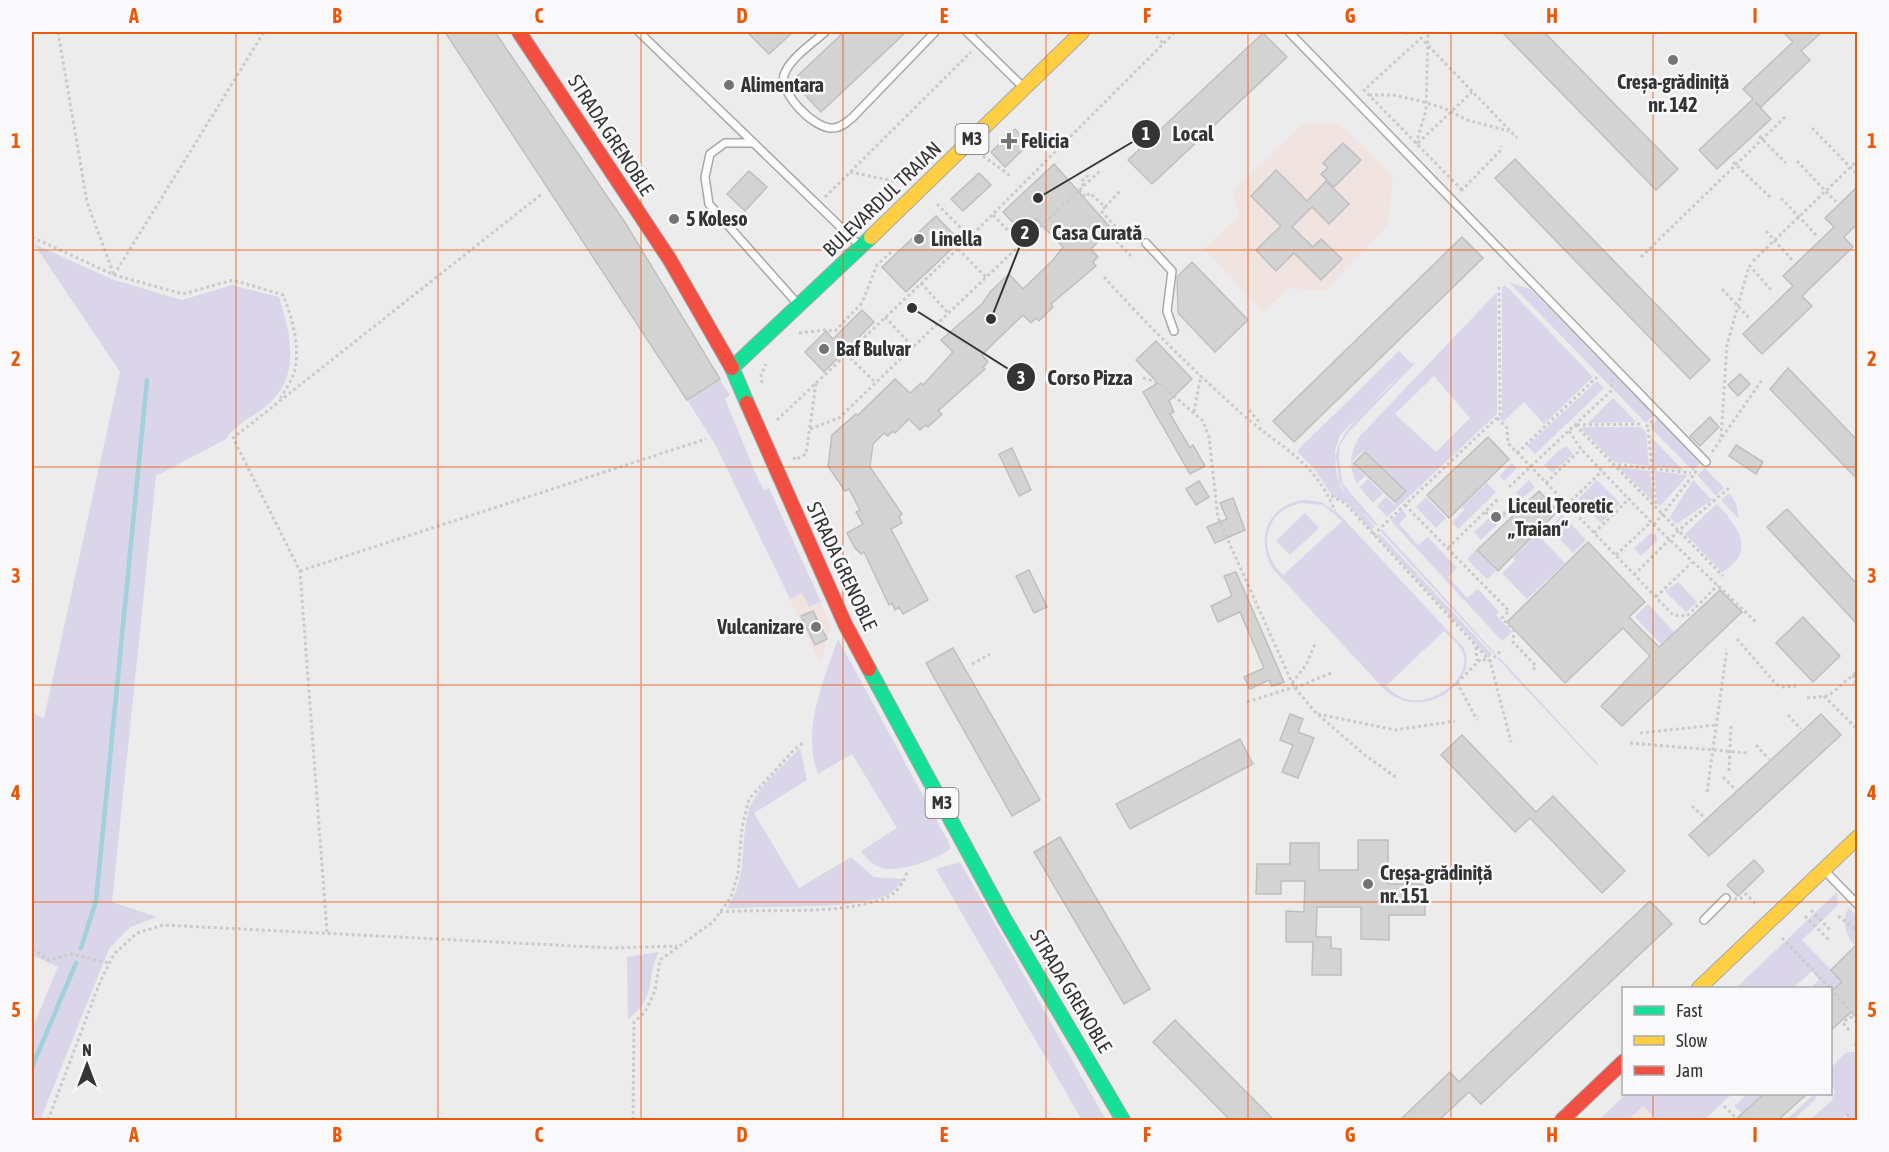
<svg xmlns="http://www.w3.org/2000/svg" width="1889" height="1152" font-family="'Asap Condensed',sans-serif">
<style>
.commercial{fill:#f1e3df}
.green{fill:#dad5e9;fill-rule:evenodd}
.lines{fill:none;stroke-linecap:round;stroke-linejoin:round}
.stream{stroke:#a1d1db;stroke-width:4.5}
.building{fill:#d3d3d3;stroke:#bfbfbf;stroke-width:1.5}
.lane-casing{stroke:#a8a8a9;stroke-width:10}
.fast-casing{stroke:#a8a8a9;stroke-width:16}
.slow-casing{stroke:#a8a8a9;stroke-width:16}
.jam-casing{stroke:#a8a8a9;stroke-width:16}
.path{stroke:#cbcbcc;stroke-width:3;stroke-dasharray:3 3;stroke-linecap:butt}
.lane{stroke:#fcfcfc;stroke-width:7}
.fast{stroke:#16e098;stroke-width:14}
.slow{stroke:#ffcf43;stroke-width:14}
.jam{stroke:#f24e42;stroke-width:14}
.grid{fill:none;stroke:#e8590c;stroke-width:1.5;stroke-opacity:0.55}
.poi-dot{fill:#747475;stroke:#f9f8fb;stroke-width:2}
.labels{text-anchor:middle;stroke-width:5;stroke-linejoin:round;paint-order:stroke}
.shield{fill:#f9f8fb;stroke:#6f6f70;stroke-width:1.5}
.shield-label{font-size:18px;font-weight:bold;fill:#343435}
.poi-label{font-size:20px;font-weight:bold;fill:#343435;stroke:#f9f8fb;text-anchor:start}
.street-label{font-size:20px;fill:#343435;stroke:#f9f8fb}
.leader{fill:none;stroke:#343435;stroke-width:2}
.callout-dot{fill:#343435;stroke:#f9f8fb;stroke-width:2}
.mark-label{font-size:18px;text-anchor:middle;font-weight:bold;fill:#fff}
.callout-label{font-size:21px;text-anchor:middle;font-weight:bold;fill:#343435;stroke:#f9f8fb;stroke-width:5;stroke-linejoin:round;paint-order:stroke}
.neatline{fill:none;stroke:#e8590c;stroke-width:2}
.grid-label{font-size:20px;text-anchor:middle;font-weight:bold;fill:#e8590c}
</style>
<rect width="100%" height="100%" fill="#ececed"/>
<!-- commercial -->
<g class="commercial">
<polygon points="1302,124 1339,124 1393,176 1388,225 1325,291 1289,288 1263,312 1204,249 1239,216 1233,191"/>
<polygon points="802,593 809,607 821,602 831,625 820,664 790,599"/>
<polygon points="1643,1106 1657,1120 1628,1120"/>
</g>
<!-- green -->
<g class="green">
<path d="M34,244L114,280L182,300L232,285L279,297C290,331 300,372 273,400C259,415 237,421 226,439L156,476L112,902L157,917L130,927L109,949L40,1120H32V1029L58,967L32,955V713L44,718L120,372Z"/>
<polygon points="1509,282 1530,289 1654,415 1646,423"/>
<polygon points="1505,285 1593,377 1544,424 1524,402 1503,422 1499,418 1502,415 1502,287"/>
<path d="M1497,292V414L1387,517L1377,506L1386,497L1394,504L1407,491L1364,450L1352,461L1365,476L1357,484C1348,466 1350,452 1360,436ZM1434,376L1470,418L1436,452L1395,414Z"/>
<path d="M1399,351L1411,363H1415L1348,433L1340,445L1339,459L1343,484L1378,525L1376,526C1365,514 1351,502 1343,488C1314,439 1375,407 1400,375L1340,435L1335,451L1340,486L1375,527L1371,531L1346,502L1333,497L1315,470L1297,451Z"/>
<polygon points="720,380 730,395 725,399 758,479 764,490 769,488 821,602 809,607 802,593 790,599 715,444 687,400"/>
<polygon points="1597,381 1604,388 1535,454 1527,446"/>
<polygon points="1613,398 1636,422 1588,423"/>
<polygon points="1658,419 1700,463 1693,471 1650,427"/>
<polygon points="1583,427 1641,427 1646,432 1649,466 1614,462 1581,429"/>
<polygon points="1651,437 1683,470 1654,466"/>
<polygon points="1567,447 1573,454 1552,473 1544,465 1562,448"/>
<polygon points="1512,463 1517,468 1504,481 1499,476"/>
<polygon points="1618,467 1650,471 1653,501"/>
<polygon points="1705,468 1724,488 1716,496 1697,475"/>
<polygon points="1654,471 1688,475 1660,506 1657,503"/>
<polygon points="1368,479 1383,493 1373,503 1359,487"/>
<polygon points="1529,480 1535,487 1521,499 1516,493"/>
<polygon points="1597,480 1620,503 1601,523 1578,499"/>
<polygon points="1693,480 1712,500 1676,524 1670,517"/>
<polygon points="1487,483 1496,492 1458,529 1452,522 1465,509 1462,507"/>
<polygon points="1729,493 1736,503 1739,519 1721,500"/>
<polygon points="1426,497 1446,518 1436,528 1416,507"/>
<path d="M1307,500L1321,502L1339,514L1463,647C1482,680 1422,727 1382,687L1273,569C1254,538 1269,502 1307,500ZM1301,503L1323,505L1342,521L1283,575C1256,551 1264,510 1301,503ZM1444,631C1451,637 1463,647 1464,657C1468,681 1432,704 1411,700C1401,699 1394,693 1386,686Z"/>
<path d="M1717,504C1737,526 1758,551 1722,572L1685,534Z"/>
<polygon points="1402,510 1407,515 1399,524 1418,545 1428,537 1457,568 1448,577 1467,598 1478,589 1499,612 1496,615 1512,632 1502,641 1391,521"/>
<polygon points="1305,513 1319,528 1290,555 1276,541"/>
<polygon points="1508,514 1481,540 1474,532 1492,515"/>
<polygon points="1562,515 1586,540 1573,553 1549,528"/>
<polygon points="1382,529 1495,653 1494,654 1380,531"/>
<polygon points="1379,533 1492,654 1489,658 1376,536"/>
<polygon points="1537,534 1565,563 1527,599 1502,573 1515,561 1513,558"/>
<polygon points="1650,534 1656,534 1657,541 1641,556 1634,548"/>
<polygon points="1476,550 1496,571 1487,579 1467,559"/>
<polygon points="1678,582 1697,602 1686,612 1665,591"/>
<polygon points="1648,604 1674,632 1661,644 1635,617"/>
<path d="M838,639L950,845V849C937,860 896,874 879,867C871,864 866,857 861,851L897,828L852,754L818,774C801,730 824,680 838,639Z"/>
<polygon points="1499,657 1598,764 1597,765 1497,658"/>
<path d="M800,748L807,780L754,813L799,888L851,857L874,877L904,879C898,886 892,894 883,897C837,911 775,904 726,909C749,880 739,842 749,810C756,787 784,766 800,748Z"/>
<polygon points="960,862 1106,1120 1082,1120 936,869"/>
<polygon points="1837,892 1838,905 1802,940 1849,988 1857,985 1857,1006 1851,1012 1831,992 1830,988 1810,988 1819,980 1812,971 1793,988 1736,988"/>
<path d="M1849,908L1857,916V933L1854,940L1856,945C1845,937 1841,919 1849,908Z"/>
<path d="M659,952C645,977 658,998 628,1019L627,957Z"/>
<polygon points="1852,1052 1857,1052 1857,1120 1844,1120 1849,1114 1848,1113 1840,1120 1810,1120 1831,1101 1835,1092 1831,1080 1831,1068 1845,1053"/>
<polygon points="1626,1094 1732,1094 1704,1120 1657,1120 1643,1106 1628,1120 1601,1120 1600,1119"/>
<polygon points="1748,1094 1762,1096 1742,1114 1734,1106"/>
<polygon points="1811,1094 1817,1094 1815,1100 1793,1120 1786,1120 1812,1096"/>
</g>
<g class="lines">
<!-- stream -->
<g class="stream">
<polyline points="81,948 96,901 147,380"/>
<polyline points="32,1067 76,963"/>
</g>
</g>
<!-- building -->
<g class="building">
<polygon points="445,32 495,32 626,224 720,379 687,400"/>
<polygon points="747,32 793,32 769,54"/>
<polygon points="844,32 906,32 821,112 792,81"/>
<polygon points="1502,32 1544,32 1678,169 1656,190"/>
<polygon points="1783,32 1822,32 1801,51 1810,60 1761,107 1755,102 1771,119 1717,169 1699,150 1753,99 1743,89 1793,42"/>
<polygon points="1263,33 1287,57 1152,184 1128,160"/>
<polygon points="1015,129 1029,144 1005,167 991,152"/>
<polygon points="1343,143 1361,160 1334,187 1321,174 1328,168 1323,163"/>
<polygon points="1515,159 1710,360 1690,379 1495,178"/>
<polygon points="1054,164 1109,226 1104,231 1106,234 1091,249 1098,257 1093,262 1096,266 1051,304 1053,307 1039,321 1036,318 1031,323 1023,315 998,339 982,355 988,362 983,367 985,369 938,411 942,414 928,427 926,425 920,430 909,419 895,433 893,431 888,436 884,433 873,444 870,467 902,514 899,517 902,523 891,529 928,600 903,614 899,607 895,610 892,603 889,605 864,552 861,554 855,548 847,533 863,524 856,512 860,510 849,489 845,491 828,466 832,435 856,414 858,415 895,379 910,393 921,383 923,385 953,352 941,340 982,304 991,291 1009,274 1023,289 1053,260 1063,247 1036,219 1022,232 1003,212"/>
<polygon points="1276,170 1307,201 1326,181 1349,204 1329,224 1312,207 1292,227 1313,247 1321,239 1342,259 1321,280 1294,253 1276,271 1256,250 1281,226 1251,196"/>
<polygon points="749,171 767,187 745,211 727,194"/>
<polygon points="979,173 991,185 963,211 951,199"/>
<polygon points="1857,187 1857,224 1844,237 1853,247 1802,296 1812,306 1762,354 1743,334 1793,286 1783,276 1834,227 1825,218"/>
<polygon points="936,216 960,241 906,292 882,267"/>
<polygon points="1462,237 1483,258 1294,442 1273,421"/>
<polygon points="1192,262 1248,320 1215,352 1178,313 1177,277"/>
<polygon points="862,310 874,322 824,372 805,352 826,331 833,339"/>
<polygon points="1156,341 1192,379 1169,401 1174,412 1170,414 1190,448 1193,445 1205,466 1190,474 1143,392 1158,383 1136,360"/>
<polygon points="1788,368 1857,440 1857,479 1770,389"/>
<polygon points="1740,374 1750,384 1738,396 1728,385"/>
<polygon points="1710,417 1719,427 1700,446 1690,436"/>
<polygon points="1488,437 1509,459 1449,518 1427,495"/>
<polygon points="1736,445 1763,462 1756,474 1729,456"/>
<polygon points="1012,448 1031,490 1019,496 999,454"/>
<polygon points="1365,452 1406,491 1395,502 1354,463"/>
<polygon points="1199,481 1209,497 1196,505 1186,489"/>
<polygon points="1539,491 1558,511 1498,571 1477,550"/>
<polygon points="1233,498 1245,530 1215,543 1207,527 1227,519 1220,503"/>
<polygon points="1787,509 1857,584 1857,624 1767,527"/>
<polygon points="1588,542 1645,602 1629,617 1659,647 1720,590 1742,612 1622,726 1601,706 1650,656 1623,628 1565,683 1507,622"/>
<polygon points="1029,570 1047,607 1034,613 1016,576"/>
<polygon points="1236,572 1284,682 1272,686 1269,680 1250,689 1244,677 1264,668 1240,612 1218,622 1211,606 1232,596 1224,576"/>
<polygon points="813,611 827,639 815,645 801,616"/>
<polygon points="1803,617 1840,656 1813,682 1776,643"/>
<polygon points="953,648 1040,800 1012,816 926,663"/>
<polygon points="1290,714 1303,719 1298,732 1314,738 1298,778 1282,772 1293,745 1280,740"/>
<polygon points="1821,714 1841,735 1709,856 1689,835"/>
<polygon points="1462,735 1536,812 1553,796 1625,871 1602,893 1530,818 1515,832 1441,755"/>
<polygon points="1240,739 1253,764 1130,829 1116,804"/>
<polygon points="1060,837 1150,989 1124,1004 1034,852"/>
<polygon points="1358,840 1388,840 1388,884 1425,884 1425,915 1389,915 1389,940 1361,939 1361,907 1317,907 1316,937 1331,937 1331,948 1341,949 1341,975 1312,975 1313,942 1286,942 1286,911 1304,912 1305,881 1281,881 1281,894 1256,894 1257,864 1290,864 1290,843 1319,843 1319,870 1358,870"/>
<polygon points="1754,860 1764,871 1738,896 1727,885"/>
<polygon points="1650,901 1672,924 1481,1104 1469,1092 1439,1120 1400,1120 1450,1072 1459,1082"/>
<polygon points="1857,944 1857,1018 1851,1012 1830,1031 1830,992 1842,982 1831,970"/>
<polygon points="1175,1020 1274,1120 1230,1120 1153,1042"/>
<polygon points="1764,1094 1807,1094 1778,1120 1735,1120"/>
</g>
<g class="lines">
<defs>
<g id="lane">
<polyline points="639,32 857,243"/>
<path d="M825,32C812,44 790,58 784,75C779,93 815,130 833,128C841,128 847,122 853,117L935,32"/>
<polyline points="967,32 1020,84"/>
<polyline points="1289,32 1706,462"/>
<polyline points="752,143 725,143 710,154 705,177 709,204 796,302"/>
<polyline points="1146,243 1172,271 1167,311 1174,331"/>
<polyline points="1826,872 1858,905"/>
<polyline points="1704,920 1726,898"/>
</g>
<g id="fast">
<polyline points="747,403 732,368 871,237"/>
<polyline points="869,669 1005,920 1123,1120"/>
</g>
<g id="slow">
<polyline points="871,237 1082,32"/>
<polyline points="1699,988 1858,837"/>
</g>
<g id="jam">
<polyline points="519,32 670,260 732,368"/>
<polyline points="747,403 845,624 869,669"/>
<polyline points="1562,1120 1624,1061"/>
</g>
</defs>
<!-- lane casing -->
<use href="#lane" class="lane-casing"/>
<!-- fast casing -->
<use href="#fast" class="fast-casing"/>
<!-- slow casing -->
<use href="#slow" class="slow-casing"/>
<!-- jam casing -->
<use href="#jam" class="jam-casing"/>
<!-- path -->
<g class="path">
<polyline points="58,32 87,202 114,275"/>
<polyline points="1152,32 1163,43"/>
<polyline points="1405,32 1407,35"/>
<polyline points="1369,95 1393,95 1416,100 1444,108 1467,120 1509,131"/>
<polyline points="1812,128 1858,175"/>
<polyline points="1759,136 1786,163"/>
<polyline points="1418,143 1472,92"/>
<polyline points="1416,144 1426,110 1428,32"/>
<polyline points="983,156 1012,177"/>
<polyline points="1797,161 1836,202"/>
<polyline points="1733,162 1772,199"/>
<polyline points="850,172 898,182"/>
<polyline points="1084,186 1081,182 1087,176 1090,180"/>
<polyline points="1079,190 1085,197 1090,193 1105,207 1101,211 1115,226 1108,232 1131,256"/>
<polyline points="1462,190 1364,90 1421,38 1517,138"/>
<polyline points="1461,191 1500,151 1501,146"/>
<polyline points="825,197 971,52"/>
<polyline points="1781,198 1817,236"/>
<polyline points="937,204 970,237"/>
<polyline points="1105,207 1120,191"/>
<polyline points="993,215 1021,244 1100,171"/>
<polyline points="1766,231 1792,260"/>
<polyline points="1031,234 1028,231 1034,225 1037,229"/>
<path d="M32,237L114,275L183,294L233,280L283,295C292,317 300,345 295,369C293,379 285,390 280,399"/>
<polyline points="958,249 986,277"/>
<polyline points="1641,257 1786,116"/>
<polyline points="1753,261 1858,160"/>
<polyline points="1749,265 1772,291"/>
<polyline points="114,275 264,32"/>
<path d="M1104,277C1147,325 1193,370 1241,413C1280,448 1314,459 1335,511"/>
<polyline points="921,283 949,314"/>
<polyline points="1722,289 1750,319"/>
<polyline points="885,317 913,347 1021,244"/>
<polyline points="799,333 826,330 835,331 862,303 877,265 891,252"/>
<polyline points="846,354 876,383"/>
<polyline points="1143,378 1159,383 1203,421 1209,437 1218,518 1294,687 1316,713 1365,755 1397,778"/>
<polyline points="762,383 761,375 766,364"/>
<polyline points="1249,410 1261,424"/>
<polyline points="1194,412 1201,375"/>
<polyline points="1497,418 1507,428 1508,443 1673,615 1687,616 1718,585"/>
<polyline points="777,420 964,243 1175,32"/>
<polyline points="1575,425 1723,576"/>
<polyline points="1577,425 1643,424"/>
<polyline points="1646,427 1653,420"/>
<polyline points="810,429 839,418 913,347"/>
<polyline points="1648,429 1656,507"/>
<polyline points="1569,431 1581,449 1651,522 1756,622"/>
<polyline points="1721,437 1727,345 1749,266"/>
<polyline points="1712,452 1762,380"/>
<polyline points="1517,453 1597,377"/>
<polyline points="794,457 795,460 806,454 816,383"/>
<polyline points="1612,464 1691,473"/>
<polyline points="1546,483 1581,449"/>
<polyline points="1509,487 1611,391 1612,380"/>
<polyline points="1331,496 1345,503 1490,661 1511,742"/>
<polyline points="1405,505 1509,611 1502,618 1514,631 1513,642 1536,666 1533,670"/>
<polyline points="1567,505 1602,471"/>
<polyline points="1485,513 1509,513"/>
<polyline points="1654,525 1698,469"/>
<polyline points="1594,533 1629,499"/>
<polyline points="1373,535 1500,415 1499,287"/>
<polyline points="1448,548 1499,498"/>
<polyline points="1616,555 1651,522"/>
<polyline points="300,571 706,439"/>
<polyline points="1634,575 1678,531 1729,488"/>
<polyline points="1656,597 1691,563"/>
<polyline points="1737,639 1776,684 1781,687 1796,686"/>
<polyline points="1476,647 1477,661"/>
<polyline points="972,664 990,654"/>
<polyline points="1853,675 1858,695"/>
<polyline points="1457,682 1477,720"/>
<polyline points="1292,683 1306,665 1315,644"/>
<polyline points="1457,683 1481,659 1490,661 1502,650"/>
<polyline points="1295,688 1331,673"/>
<polyline points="1824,696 1858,730"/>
<polyline points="1807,698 1828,696 1858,671"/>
<polyline points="1247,702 1294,687"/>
<polyline points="1318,714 1395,730 1455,721"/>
<polyline points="1788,715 1801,729"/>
<polyline points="1640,733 1716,725"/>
<polyline points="1630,743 1748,753"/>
<polyline points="1756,745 1769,759"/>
<polyline points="32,746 32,766"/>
<polyline points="1729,771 1731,725"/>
<polyline points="1723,777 1736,790"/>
<polyline points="1707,792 1727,649"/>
<polyline points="1692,806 1705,818"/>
<polyline points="1734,899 1740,899 1746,894 1757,905"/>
<polyline points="1811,910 1831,931"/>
<path d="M720,912C773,908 832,916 883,899C896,894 903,885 907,872"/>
<polyline points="1805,916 1830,941"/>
<polyline points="1838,916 1858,931"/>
<polyline points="327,932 300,571 233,438 543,193"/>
<polyline points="1782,938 1830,988"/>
<polyline points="32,949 49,960 71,954 109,963"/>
<polyline points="1830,989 1851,1011 1850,1016 1858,1024"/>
<polyline points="1849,1030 1843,1023 1850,1016"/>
<polyline points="1855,1046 1858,1039"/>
<polyline points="1724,1106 1737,1119"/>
<polyline points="48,1120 100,982 114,954 137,933 163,925 613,948 677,946"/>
<polyline points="633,1120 634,1022 645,1012 655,991 660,960 713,922 731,897 738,874 742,828 749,799 793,751 805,741"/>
<polyline points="1842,1120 1849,1113"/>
</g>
<!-- lane -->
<use href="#lane" class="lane"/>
<!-- fast -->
<use href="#fast" class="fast"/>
<!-- slow -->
<use href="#slow" class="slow"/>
<!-- jam -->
<use href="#jam" class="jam"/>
</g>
<!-- grid -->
<path class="grid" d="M236,32V1120M438,32V1120M641,32V1120M843,32V1120M1046,32V1120M1248,32V1120M1451,32V1120M1653,32V988M32,250H1858M32,467H1858M32,685H1858M32,902H1858M1653,1094V1120"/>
<!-- markers -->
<g class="poi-dot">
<circle cx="1673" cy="60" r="6"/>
<circle cx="729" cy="85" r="6"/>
<path d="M1006 132h6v6h6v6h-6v6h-6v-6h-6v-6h6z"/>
<circle cx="674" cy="219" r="6"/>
<circle cx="919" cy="239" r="6"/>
<circle cx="824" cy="349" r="6"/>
<circle cx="1496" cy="517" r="6"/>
<circle cx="816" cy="627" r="6"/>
<circle cx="1368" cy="884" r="6"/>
</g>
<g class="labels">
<!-- shield labels -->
<g class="shield">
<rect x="955.5" y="124" width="33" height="30" rx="4.5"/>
<rect x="925.5" y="788" width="33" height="30" rx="4.5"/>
</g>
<g class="shield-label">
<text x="972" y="145">M3</text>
<text x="942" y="809">M3</text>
</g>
<!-- poi labels -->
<g class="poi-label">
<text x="1673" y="89" text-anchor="middle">Creșa-grădiniță<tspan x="1673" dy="23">nr. 142</tspan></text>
<text x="741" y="92">Alimentara</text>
<text x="1021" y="148">Felicia</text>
<text x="686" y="226">5 Koleso</text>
<text x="931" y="246">Linella</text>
<text x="836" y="356">Baf Bulvar</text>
<text x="1508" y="513">Liceul Teoretic<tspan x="1508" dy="23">„Traian“</tspan></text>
<text x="804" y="634" text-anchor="end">Vulcanizare</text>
<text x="1380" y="880">Creșa-grădiniță<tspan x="1380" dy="23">nr. 151</tspan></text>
</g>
<!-- street labels -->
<g class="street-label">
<text transform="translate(611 135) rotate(57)" y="7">STRADA GRENOBLE</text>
<text transform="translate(882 199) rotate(-44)" y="7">BULEVARDUL TRAIAN</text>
<text transform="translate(842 566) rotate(65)" y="7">STRADA GRENOBLE</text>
<text transform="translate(1071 991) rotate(59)" y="7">STRADA GRENOBLE</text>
</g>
</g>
<!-- callouts -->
<path class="leader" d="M1038 198L1146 134M991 319L1025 233M912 308L1021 377"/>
<g class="callout-dot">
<circle cx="1038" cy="198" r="6"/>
<circle cx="991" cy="319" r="6"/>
<circle cx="912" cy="308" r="6"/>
<circle cx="1146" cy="134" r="15"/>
<circle cx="1025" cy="233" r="15"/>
<circle cx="1021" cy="377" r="15"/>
</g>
<g class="mark-label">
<text x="1146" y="140">1</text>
<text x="1025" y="239">2</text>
<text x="1021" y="384">3</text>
</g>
<g class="callout-label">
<text x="1193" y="141">Local</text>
<text x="1097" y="240">Casa Curată</text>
<text x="1090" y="385">Corso Pizza</text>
</g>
<!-- border -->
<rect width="1889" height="1152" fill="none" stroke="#f9f8fb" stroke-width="66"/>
<!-- legend -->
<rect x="1622" y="987" width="210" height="108" fill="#f9f8fb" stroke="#aaaaac" stroke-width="1.5"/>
<rect x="1634" y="1006" width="30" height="9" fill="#16e098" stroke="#aaaaac" stroke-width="1.5"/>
<text x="1676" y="1017" font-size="18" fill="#343435">Fast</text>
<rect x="1634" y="1036" width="30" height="9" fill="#ffcf43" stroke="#aaaaac" stroke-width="1.5"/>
<text x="1676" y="1047" font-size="18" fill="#343435">Slow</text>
<rect x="1634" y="1066" width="30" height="9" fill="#f24e42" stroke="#aaaaac" stroke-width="1.5"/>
<text x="1676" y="1077" font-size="18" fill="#343435">Jam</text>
<!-- north arrow -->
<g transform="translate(87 1065)" stroke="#f9f8fb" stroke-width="4.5" paint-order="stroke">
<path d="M0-4.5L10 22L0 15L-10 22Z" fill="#343435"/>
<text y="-9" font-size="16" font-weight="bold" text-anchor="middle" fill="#343435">N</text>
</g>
<rect x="33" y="33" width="1823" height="1086" class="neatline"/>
<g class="grid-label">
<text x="134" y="23">A</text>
<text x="337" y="23">B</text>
<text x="539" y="23">C</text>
<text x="742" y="23">D</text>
<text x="944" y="23">E</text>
<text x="1147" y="23">F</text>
<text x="1350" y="23">G</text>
<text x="1552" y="23">H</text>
<text x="1755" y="23">I</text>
<text x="16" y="148">1</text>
<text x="1872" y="148">1</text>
<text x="16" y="366">2</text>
<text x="1872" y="366">2</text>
<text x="16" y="583">3</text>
<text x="1872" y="583">3</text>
<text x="16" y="800">4</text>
<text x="1872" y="800">4</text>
<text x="16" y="1017">5</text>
<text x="1872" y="1017">5</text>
<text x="134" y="1142">A</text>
<text x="337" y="1142">B</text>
<text x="539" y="1142">C</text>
<text x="742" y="1142">D</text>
<text x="944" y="1142">E</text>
<text x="1147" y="1142">F</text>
<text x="1350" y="1142">G</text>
<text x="1552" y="1142">H</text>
<text x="1755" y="1142">I</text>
</g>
</svg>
